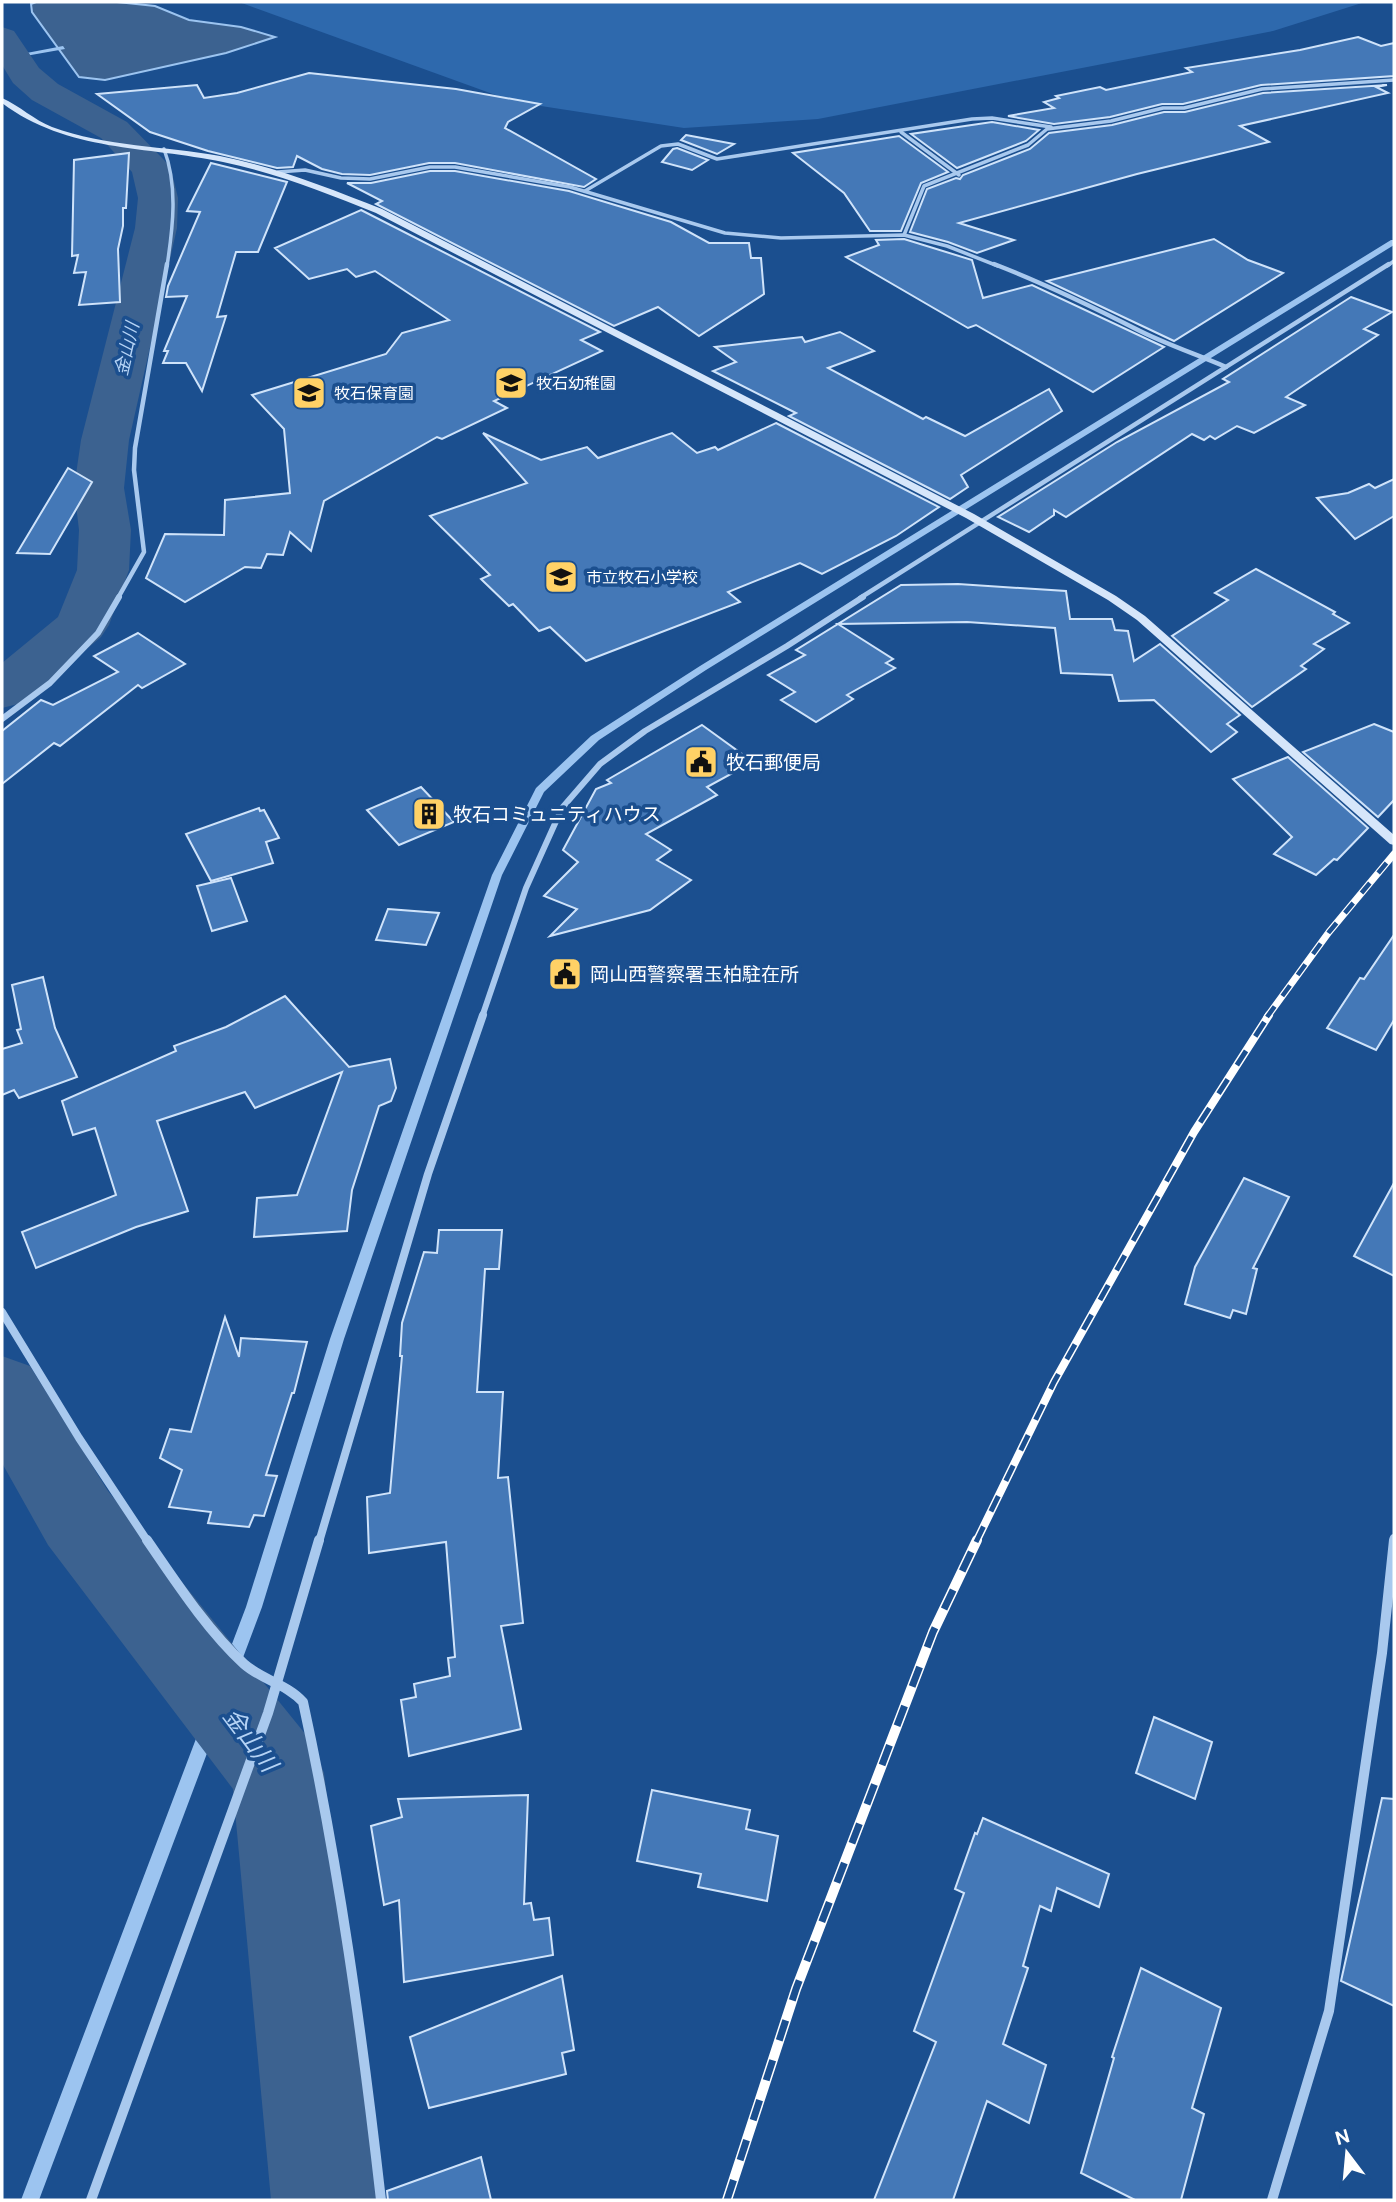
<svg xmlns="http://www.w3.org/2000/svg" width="1396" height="2202" font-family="'DM Sans','Noto Sans JP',sans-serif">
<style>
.green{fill:#2e69ad}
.water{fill:#3c6290;stroke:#9cc4f0;stroke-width:2}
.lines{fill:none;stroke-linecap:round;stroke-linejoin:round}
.stream{fill:#9cc4f0;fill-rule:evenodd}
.river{fill:#3c6290;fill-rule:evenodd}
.building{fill:#4478b7;stroke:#cfe3fa;stroke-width:2}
.street-far4{stroke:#a9c9ee;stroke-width:3.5}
.street-far3{stroke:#a9c9ee;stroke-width:4.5}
.street-far2{stroke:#a9c9ee;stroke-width:6}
.street-far1{stroke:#a9c9ee;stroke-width:8}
.street{stroke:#a9c9ee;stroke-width:10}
.secondary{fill:#d6e6fa;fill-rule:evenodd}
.rail-far2-casing{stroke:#fff;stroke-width:7}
.rail-far1-casing{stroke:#fff;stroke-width:8}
.rail-casing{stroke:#fff;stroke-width:10}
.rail-far2{stroke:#1b4f8f;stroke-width:4.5;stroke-dasharray:13;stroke-linecap:butt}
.rail-far1{stroke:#1b4f8f;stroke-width:5;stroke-dasharray:17;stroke-linecap:butt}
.rail{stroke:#1b4f8f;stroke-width:7;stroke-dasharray:21;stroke-linecap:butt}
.labels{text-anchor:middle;stroke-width:7;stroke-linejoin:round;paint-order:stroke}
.far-poi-label{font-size:16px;fill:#fff;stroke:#1b4f8f;text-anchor:start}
.far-water-label{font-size:18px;font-style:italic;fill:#b5d3f5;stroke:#1b4f8f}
.poi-label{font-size:19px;fill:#fff;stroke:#1b4f8f;text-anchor:start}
.near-water-label{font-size:24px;font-style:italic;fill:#b5d3f5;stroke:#1b4f8f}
</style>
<rect width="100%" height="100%" fill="#1b4f8f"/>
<!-- green -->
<polygon class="green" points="239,2 1365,2 1273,31 818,119 684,128 515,102"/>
<!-- water -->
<polygon class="water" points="36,2 117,2 155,6 189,20 241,27 275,37 226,53 105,80 79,77 32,12 31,4"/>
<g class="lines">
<!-- stream -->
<g class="stream">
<polygon points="63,46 65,49 14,58 11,56"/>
<polygon points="1391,240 1394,240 1394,245 706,670 599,740 544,792 502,875 344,1339 262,1607 39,2200 21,2200 246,1607 330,1339 492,875 536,788 591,736 700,666"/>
</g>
<!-- river -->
<g class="river">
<polygon points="2,27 14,31 39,68 58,84 127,122 165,161 171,169 178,198 177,228 129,440 124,488 131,530 129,570 109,625 101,637 22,703 2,708 2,663 58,617 77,570 79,530 74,488 81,440 135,228 138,198 132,172 101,138 32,100 13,83 2,65"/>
<polygon points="2,1356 30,1366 108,1491 311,1741 324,1773 377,2200 271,2200 233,1789 48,1545 2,1463"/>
</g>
</g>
<!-- building -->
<g class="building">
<polygon points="1358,37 1381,46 1394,43 1394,76 1261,85 1183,104 1162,104 1110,117 1054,124 1008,116 1054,108 1044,102 1059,98 1056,96 1100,87 1106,90 1192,72 1186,68 1300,50"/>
<polygon points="309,73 456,89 540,104 508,122 505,128 596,179 584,187 455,163 429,163 370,175 342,174 322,169 297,156 293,167 277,168 208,151 150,132 97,94 197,85 204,98 237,93"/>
<polygon points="1387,85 1376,87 1388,93 1240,126 1269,142 1137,174 959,223 1014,240 977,253 948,242 910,232 927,189 956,178 960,179 963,175 1030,149 1049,133 1112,125 1164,112 1185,112 1263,93"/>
<polygon points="992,122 1039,130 1026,141 957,168 911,134"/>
<polygon points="686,135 734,144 717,154 681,140"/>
<polygon points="899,136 948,172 921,183 901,231 870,231 844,193 793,153"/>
<polygon points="677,148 708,160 692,170 662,162 673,149"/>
<polygon points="129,153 126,208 123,208 123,226 118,249 120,302 79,305 86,272 74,273 78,255 72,256 74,160"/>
<polygon points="211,163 287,182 258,252 236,252 217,317 226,316 202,391 186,363 163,363 168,351 164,351 187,296 166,297 168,286 200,212 187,211"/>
<polygon points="430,171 455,171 569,191 671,222 709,243 749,243 751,258 761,258 764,294 699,336 658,307 614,326 376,204 382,201 347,183 371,183"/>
<polygon points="361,210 600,332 581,340 602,351 494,401 507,408 442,439 437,437 324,501 311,551 290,532 283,555 267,554 261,568 245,567 185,602 146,578 165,534 224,535 225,500 290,493 284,429 252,395 386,354 402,333 449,320 375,271 356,277 347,269 309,279 275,248"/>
<polygon points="904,239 972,260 983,298 1032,285 1164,347 1093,392 976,325 968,328 846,257 879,245 876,240"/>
<polygon points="1214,239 1248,260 1283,273 1174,341 1047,281"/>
<polygon points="1351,297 1392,312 1364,329 1378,335 1286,397 1305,405 1254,433 1237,426 1215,439 1210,436 1204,440 1192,434 1066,517 1054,510 1054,515 1029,532 998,517 1117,442 1229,382 1223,379"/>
<polygon points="840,332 874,351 828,368 923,419 926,417 965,436 1049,389 1062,411 961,475 968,487 950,499 789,416 796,413 713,371 736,362 715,347 802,337 805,342"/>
<polygon points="776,423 939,507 896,536 822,574 800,563 728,592 740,602 586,661 550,627 539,631 513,604 509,606 481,579 490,575 430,516 527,483 483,433 541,460 587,447 598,458 672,433 697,453 715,447 718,450"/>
<polygon points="68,468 92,482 50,554 17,553"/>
<polygon points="1394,479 1394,516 1355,539 1317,498 1348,493 1369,484 1375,488"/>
<polygon points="1256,569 1335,612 1333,614 1349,623 1314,644 1324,649 1301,666 1306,669 1252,707 1172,636 1228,600 1215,593"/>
<polygon points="958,584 1066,591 1070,619 1112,619 1115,630 1128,631 1134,661 1160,644 1240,715 1227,724 1237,732 1211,752 1154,700 1119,701 1112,675 1061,673 1055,628 967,622 838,624 893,659 886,663 895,668 847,695 853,699 816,722 781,700 795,692 768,675 805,655 796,650 901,585"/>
<polygon points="138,633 185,664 142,688 138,685 60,746 54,743 2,784 2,731 41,700 53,705 118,672 94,656"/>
<polygon points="1374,724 1394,732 1394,800 1378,817 1303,752"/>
<polygon points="702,725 753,762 707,787 717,795 646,834 671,850 657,860 691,880 650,910 550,936 577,909 544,896 578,862 563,850 596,789 611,783 607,780"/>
<polygon points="1288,757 1368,828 1337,860 1334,859 1316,875 1274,854 1292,837 1233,779"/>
<polygon points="421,787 454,822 399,845 367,810"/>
<polygon points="259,808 260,811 264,810 279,838 266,842 273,863 211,881 186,834"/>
<polygon points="231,878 247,921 212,931 197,886"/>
<polygon points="388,909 439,913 426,945 376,940"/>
<polygon points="1394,935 1394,1020 1376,1050 1327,1028 1360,978 1364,979"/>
<polygon points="43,977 55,1028 77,1077 19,1098 14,1090 2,1095 2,1049 22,1043 17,1030 21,1029 12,985"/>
<polygon points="285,996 349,1067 390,1059 396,1088 391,1101 379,1106 352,1190 347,1231 254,1237 257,1198 297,1195 342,1072 255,1108 245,1092 157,1121 188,1211 136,1227 36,1268 22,1232 116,1195 95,1128 73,1135 62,1101 176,1051 174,1046 226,1027"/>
<polygon points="1244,1178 1289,1197 1253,1268 1257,1269 1246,1314 1233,1310 1230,1318 1185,1304 1195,1267"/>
<polygon points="1394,1183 1394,1276 1354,1256"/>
<polygon points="439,1230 502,1230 499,1269 485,1269 477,1392 503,1392 498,1478 508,1477 523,1623 501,1626 521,1729 409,1756 401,1700 416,1697 414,1684 450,1676 448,1658 455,1657 446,1542 369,1553 367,1497 390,1493 402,1356 400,1356 402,1323 424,1252 437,1253"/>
<polygon points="225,1317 239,1357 241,1338 307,1342 294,1393 292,1393 266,1475 277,1476 264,1516 254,1515 249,1527 208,1523 211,1512 169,1507 182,1470 160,1458 170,1429 191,1432"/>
<polygon points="1154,1717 1212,1742 1195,1799 1136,1773"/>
<polygon points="652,1790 750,1810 746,1829 778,1836 767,1901 698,1887 701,1874 637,1861"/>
<polygon points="528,1795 524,1904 531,1903 534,1920 549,1918 553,1955 404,1982 399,1900 384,1905 371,1826 402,1817 398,1799"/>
<polygon points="1382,1798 1394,1799 1394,2006 1341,1981"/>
<polygon points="983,1818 1109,1874 1099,1907 1057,1888 1051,1911 1040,1906 1023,1966 1028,1968 1003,2044 1046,2065 1029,2123 987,2101 953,2200 874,2200 936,2042 914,2031 964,1893 955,1889 975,1833 977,1834"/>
<polygon points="1141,1968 1221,2008 1192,2108 1204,2114 1181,2200 1135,2200 1081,2173 1114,2058 1112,2057"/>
<polygon points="562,1976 574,2050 562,2053 566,2074 429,2108 410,2037"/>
<polygon points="481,2157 491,2200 388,2200 387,2191"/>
</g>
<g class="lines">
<!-- street-far4 -->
<g class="street-far4">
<polyline points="901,132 959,175"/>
<path d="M164,149C178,186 173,227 167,266"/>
<polyline points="278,172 305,170 341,178 370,179 430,167 455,167 570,187 725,233 781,238 904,235 947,246 998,266"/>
<polyline points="585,191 661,146 678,144 717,159 972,119 992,118 1051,127"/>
<polyline points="904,235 924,186 1028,145 1047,129 1111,121 1163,108 1184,108 1262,89 1394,80"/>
<polyline points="1387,266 1394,261"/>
</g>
<!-- street-far3 -->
<g class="street-far3">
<path d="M994,264C1043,283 1089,305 1136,329C1165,344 1196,354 1226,367"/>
<polyline points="118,598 144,552 134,470 135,448 167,264"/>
<polyline points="860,598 1389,264"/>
</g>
<!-- street-far2 -->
<g class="street-far2">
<polyline points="2,719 50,683 98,633 119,597"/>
<polyline points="482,1017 526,888 562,808 600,764 645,731 787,646 863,597"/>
</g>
<!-- street-far1 -->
<g class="street-far1">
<polyline points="2,1312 79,1438 148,1542"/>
<polyline points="319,1542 428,1174 483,1015"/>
<polyline points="1394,1542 1394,1538"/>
</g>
<!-- street -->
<g class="street">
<path d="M147,1540C176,1582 207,1630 244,1664C262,1680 287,1684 303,1702C339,1867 362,2033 381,2200"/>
<polyline points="91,2200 268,1713 319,1540"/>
<polyline points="1272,2200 1329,2011 1382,1653 1394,1540"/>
</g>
<!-- secondary -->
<path class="secondary" d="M2,98C20,106 34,120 52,127C106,147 165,146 220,156C276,167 329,188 382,209L974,514L1116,596L1145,616L1394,835V845L1390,844L1137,620L1108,600L966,518L376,213C326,193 276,173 223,162C147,146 67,152 2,103Z"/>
<defs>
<polyline id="rail-far2" points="1267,1017 1329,932 1394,854"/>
<polyline id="rail-far1" points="976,1542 1054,1382 1194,1132 1269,1015"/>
<polyline id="rail" points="727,2200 796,1989 933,1632 977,1540"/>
</defs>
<!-- rail-far2 casing -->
<use href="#rail-far2" class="rail-far2-casing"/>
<!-- rail-far1 casing -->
<use href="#rail-far1" class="rail-far1-casing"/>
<!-- rail casing -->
<use href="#rail" class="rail-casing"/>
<!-- rail-far2 -->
<use href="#rail-far2" class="rail-far2"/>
<!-- rail-far1 -->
<use href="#rail-far1" class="rail-far1"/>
<!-- rail -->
<use href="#rail" class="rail"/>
</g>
<!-- icons -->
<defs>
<symbol id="school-square" viewBox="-11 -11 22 22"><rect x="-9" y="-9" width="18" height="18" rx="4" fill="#ffd166" stroke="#1b4f8f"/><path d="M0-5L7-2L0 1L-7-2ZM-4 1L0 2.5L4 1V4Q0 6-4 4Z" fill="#111"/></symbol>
<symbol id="civic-square" viewBox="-11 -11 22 22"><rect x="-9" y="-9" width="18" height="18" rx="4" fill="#ffd166" stroke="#1b4f8f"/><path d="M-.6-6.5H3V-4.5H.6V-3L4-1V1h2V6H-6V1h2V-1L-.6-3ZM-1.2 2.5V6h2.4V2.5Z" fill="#111"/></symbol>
<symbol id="building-square" viewBox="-11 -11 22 22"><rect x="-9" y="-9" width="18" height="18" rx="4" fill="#ffd166" stroke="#1b4f8f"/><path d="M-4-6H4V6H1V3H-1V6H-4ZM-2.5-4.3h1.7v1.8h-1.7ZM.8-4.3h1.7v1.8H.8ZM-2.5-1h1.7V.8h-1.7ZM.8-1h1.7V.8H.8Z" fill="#111"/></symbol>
</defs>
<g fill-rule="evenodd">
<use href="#school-square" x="492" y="364" width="38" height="38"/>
<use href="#school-square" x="290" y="374" width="38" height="38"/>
<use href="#school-square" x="542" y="558" width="38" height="38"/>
<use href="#civic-square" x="682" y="743" width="38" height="38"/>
<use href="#building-square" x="410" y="795" width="38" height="38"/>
<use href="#civic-square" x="546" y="955" width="38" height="38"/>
</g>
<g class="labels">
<!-- far-poi labels -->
<g class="far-poi-label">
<text x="536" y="389">牧石幼稚園</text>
<text x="334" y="399">牧石保育園</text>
<text x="586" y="583">市立牧石小学校</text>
</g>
<!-- far-water labels -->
<g class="far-water-label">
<text transform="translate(127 349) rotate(-77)" y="6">金山川</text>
</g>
<!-- poi labels -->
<g class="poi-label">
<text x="726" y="769">牧石郵便局</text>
<text x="453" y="821">牧石コミュニティハウス</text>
<text x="590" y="981">岡山西警察署玉柏駐在所</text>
</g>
<!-- near-water labels -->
<g class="near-water-label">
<text transform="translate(250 1740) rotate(53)" y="8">金山川</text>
</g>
</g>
<!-- border -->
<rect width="1396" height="2202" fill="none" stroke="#ffffff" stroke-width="7"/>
<!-- north arrow -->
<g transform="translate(1347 2153) rotate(344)" stroke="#1b4f8f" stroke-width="5" paint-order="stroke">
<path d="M0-5L12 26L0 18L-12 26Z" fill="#ffffff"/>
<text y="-10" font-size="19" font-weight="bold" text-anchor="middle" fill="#ffffff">N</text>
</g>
</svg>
